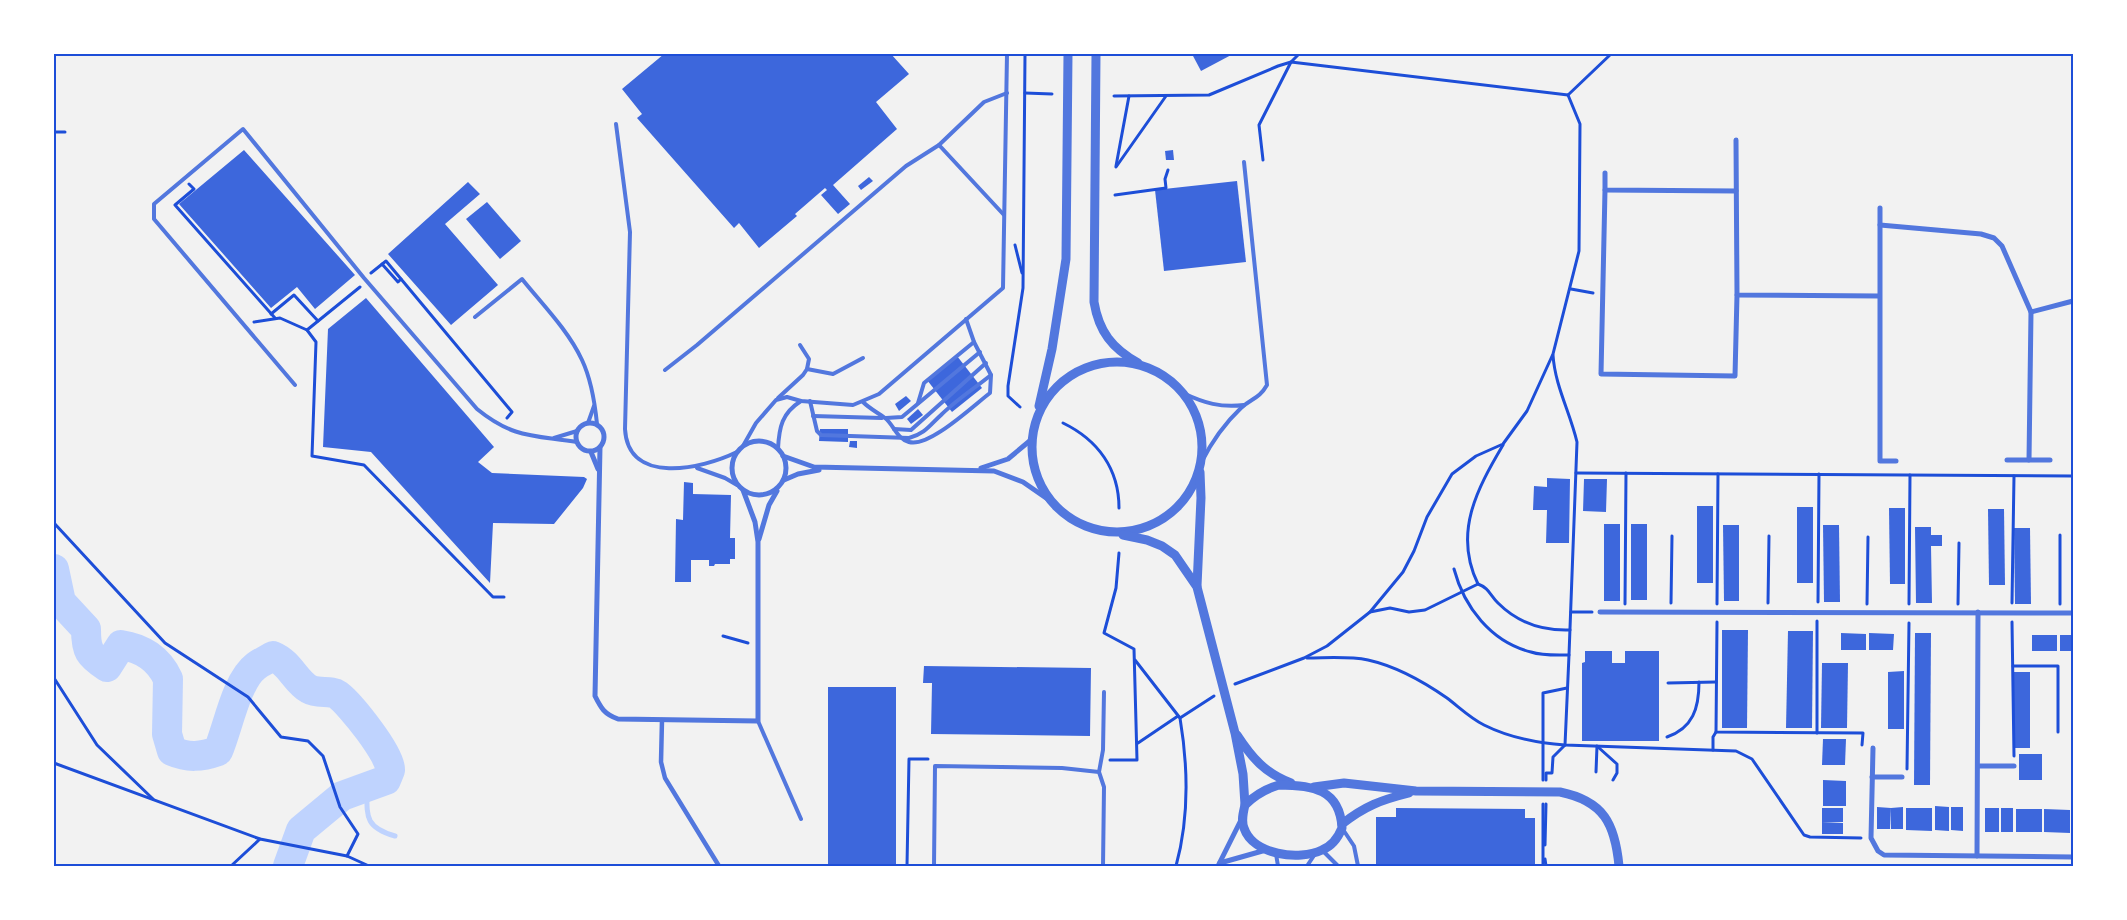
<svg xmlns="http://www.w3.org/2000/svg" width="2127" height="920" font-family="'Fira Sans Condensed',sans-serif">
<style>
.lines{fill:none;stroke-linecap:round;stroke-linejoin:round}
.stream{stroke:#bfd3fe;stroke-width:5}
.river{stroke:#bfd3fe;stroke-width:30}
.building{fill:#3d67dc}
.path{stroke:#1d4ed8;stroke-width:3}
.service{stroke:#5277de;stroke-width:4}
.pedestrian{stroke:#5277de;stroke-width:4.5}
.minor{stroke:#5277de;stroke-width:5}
.tertiary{stroke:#5277de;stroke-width:9}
.neatline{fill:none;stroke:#1d4ed8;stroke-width:2}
</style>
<rect width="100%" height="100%" fill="#f2f2f2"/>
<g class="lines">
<!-- stream -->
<path class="stream" d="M367,788C367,816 364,827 395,836"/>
<!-- river -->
<path class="river" d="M54,569L61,602L86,629C86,651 89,655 107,667L121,645C142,648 159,659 168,679L167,734L172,751C188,758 201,757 218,751C228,728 236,681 256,666C261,662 267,660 273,656C290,663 295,681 309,689C318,694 331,690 338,695C350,704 392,756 390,770C389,773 387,777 386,780L342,796L301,830L288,866"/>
</g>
<!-- building -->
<g class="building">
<polygon points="664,54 891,54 909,74 876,102 897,129 833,185 850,204 838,214 821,195 827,190 825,188 795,214 797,216 759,248 739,223 734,228 637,118 642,114 622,89"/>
<polygon points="1192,54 1233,54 1201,71"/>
<polygon points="244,150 355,275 315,309 297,287 271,308 179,204"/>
<polygon points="1173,150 1174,160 1166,160 1165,151"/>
<polygon points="869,177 873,181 861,190 858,186"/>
<polygon points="1237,181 1246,262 1164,271 1155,190"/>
<polygon points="468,182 480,194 445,224 498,285 451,325 388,254"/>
<polygon points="487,202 521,241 500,259 466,219"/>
<polygon points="366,298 494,447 478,462 492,473 584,477 587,479 583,488 554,524 493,523 490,583 371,452 323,447 328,329"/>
<polygon points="957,356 982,388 952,412 927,380"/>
<polygon points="906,396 911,401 899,411 895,404"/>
<polygon points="918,409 923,415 911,424 907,419"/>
<polygon points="820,429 848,429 848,442 819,441"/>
<polygon points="850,441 857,441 857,448 849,447"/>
<polygon points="1547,478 1570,479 1569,543 1546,543 1547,510 1533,510 1534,486 1547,487"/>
<polygon points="1584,479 1607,479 1606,512 1583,511"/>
<polygon points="684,482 693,483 693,494 731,495 730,538 735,538 735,559 730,559 730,564 715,564 714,566 709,566 709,560 691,560 691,582 675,582 676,519 683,520"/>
<rect x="1697" y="506" width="16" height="77"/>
<rect x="1797" y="507" width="16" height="76"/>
<polygon points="1889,508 1905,508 1905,584 1890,584"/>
<polygon points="1988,509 2004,509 2005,585 1989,585"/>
<rect x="1604" y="524" width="16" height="77"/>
<rect x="1631" y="524" width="16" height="76"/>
<polygon points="1723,525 1739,525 1739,601 1724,601"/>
<polygon points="1823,525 1839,525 1840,602 1824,602"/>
<polygon points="1915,527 1931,527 1931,535 1942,535 1942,546 1931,546 1932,603 1916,603"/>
<polygon points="2014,528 2030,528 2031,604 2015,604"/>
<polygon points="1722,630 1748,630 1747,728 1722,728"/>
<polygon points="1788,631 1813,631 1812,728 1786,728"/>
<polygon points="1841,633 1866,634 1866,650 1841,650"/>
<polygon points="1869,633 1894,634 1893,650 1869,650"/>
<polygon points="1915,633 1931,633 1930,785 1914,785"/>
<rect x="2032" y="635" width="25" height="16"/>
<rect x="2060" y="635" width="13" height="16"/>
<polygon points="1585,651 1612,651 1612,663 1625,663 1625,651 1659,651 1659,741 1582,741 1582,663 1585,662"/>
<polygon points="1822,663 1848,663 1847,728 1821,728"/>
<polygon points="924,666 1091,668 1090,736 931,734 932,683 923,683"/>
<polygon points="1904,671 1904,729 1888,729 1888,672"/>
<rect x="2014" y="672" width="16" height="76"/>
<rect x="828" y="687" width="68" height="179"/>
<polygon points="1823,739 1846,739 1845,765 1822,765"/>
<rect x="2019" y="754" width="23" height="26"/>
<polygon points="1823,780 1846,781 1846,806 1823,806"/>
<polygon points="1935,806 1949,807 1949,831 1935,830"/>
<polygon points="1877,807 1891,808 1890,829 1877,829"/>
<polygon points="1903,807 1903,829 1891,829 1891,808"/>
<polygon points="1951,807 1963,807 1963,831 1951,830"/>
<polygon points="1396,808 1525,809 1525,818 1535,818 1535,866 1376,866 1376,817 1396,817"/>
<rect x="1822" y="808" width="21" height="14"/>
<polygon points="1906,808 1932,808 1932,831 1906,830"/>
<rect x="1985" y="808" width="14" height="24"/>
<rect x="2001" y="808" width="12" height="24"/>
<rect x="2016" y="809" width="26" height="23"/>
<polygon points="2044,809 2070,810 2070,833 2044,832"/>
<rect x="2071" y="809" width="2" height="22"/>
<polygon points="1822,822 1843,823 1843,834 1822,834"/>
</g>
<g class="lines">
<!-- path -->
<g class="path">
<polyline points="1025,93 1052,94"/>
<polyline points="1114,96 1209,95 1278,66 1291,62 1568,95 1611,54"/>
<polyline points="54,132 65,132"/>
<polyline points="1263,160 1259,125 1291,62 1299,54"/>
<polyline points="1116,166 1129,96"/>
<polyline points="1116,167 1166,96"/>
<polyline points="189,184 194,189 175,205 275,318"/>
<polyline points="1115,195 1166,188 1165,179 1168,170"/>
<polyline points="1015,245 1022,273"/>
<polyline points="382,264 398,282 401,279"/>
<polyline points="371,273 386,261 512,412 507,418"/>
<polyline points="1571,289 1593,293"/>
<polyline points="271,314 294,295 318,321"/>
<polyline points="254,322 280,318 307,330 360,287"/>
<polyline points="307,330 316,342 312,456 364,465 493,597 504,597"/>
<path d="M1553,355C1555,386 1570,412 1577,442L1569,655"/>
<polyline points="1020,407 1008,396 1008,386 1023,288 1025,54"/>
<path d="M1063,423C1098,440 1119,469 1119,508"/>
<polyline points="1576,473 2073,476"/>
<polyline points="54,523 165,643 248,697 281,737 308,741 323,756 340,807 358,834 347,856"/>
<path d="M1454,569C1464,607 1491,642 1531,652C1543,656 1557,655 1569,655L1565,745L1736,751L1752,759L1804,835L1810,837L1861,838"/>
<path d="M1478,584C1489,588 1490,595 1498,603C1518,623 1542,631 1570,630"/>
<polyline points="1818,602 1819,474"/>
<polyline points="1671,603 1672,536"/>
<polyline points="1768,603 1769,536"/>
<polyline points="2012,603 2014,476"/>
<polyline points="1625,604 1626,473"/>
<polyline points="1717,604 1718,474"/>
<polyline points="1867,604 1868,537"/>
<polyline points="1909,604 1910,475"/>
<polyline points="1958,604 1959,543"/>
<polyline points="2060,604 2060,535"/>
<path d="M1370,612L1390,608L1409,612L1425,610L1478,584C1453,533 1477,489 1503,445"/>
<polyline points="1571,612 1592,612"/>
<polyline points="1717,622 1716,732 1863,733 1862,745"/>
<polyline points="2012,622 2014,756"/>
<polyline points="723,636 748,643"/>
<path d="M1307,658C1327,658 1348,656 1368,660C1395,666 1424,682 1447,698C1459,707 1470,718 1484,725C1510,738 1536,743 1565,745"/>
<polyline points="1135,660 1180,718"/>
<polyline points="2013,666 2058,666 2058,732"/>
<polyline points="54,678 97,745 153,799"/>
<polyline points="1668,683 1716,682"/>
<polyline points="1235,684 1304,658 1327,646 1370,612 1403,572 1414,551 1427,517 1452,474 1476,456 1503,444 1527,411 1553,354 1579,251 1580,124 1568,95"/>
<polyline points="1817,733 1817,621"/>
<path d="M1667,737C1693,728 1699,708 1699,682"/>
<polyline points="1138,743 1178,716"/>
<polyline points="1598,747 1617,764 1617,773 1613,780"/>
<polyline points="1713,750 1713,737 1716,732"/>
<polyline points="1110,760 1137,760 1134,649 1104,633 1116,588 1119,553"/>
<polyline points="54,763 260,839 347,856 369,866"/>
<polyline points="1907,769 1909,623"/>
<polyline points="1596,772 1597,746"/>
<polyline points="1543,780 1543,693 1567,688"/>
<polyline points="1546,780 1546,773 1552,773 1553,757 1565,745"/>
<polyline points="1545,845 1546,804"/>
<polyline points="1545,859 1546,866"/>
<polyline points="231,866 260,839"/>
<polyline points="907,866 909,759 928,759"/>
<path d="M1176,866C1189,819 1188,766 1180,718L1214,696"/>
<polyline points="1543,866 1543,804"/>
</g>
<!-- service -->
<g class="service">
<path d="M616,124L630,232L625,429C628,486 702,469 737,452"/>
<polyline points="939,145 1004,215"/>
<path d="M475,317L522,279C542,304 568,330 582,360C591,379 595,404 597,424"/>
<polyline points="807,369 833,374 863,358"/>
<polyline points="665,370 697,345 906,166 939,145 984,102 1007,93"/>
<path d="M295,385L154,219V204L243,129L364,278L477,409C514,439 534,435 577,442"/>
<path d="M1183,393C1204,403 1221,408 1244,405"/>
<polyline points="778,398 803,375 807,369 809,359 800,345"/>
<path d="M810,401L817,431L821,435L909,438C925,434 930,425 941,415C956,400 975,388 991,375"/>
<path d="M863,402C870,409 877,412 885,418C894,425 896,438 909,442C929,448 974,405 990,393L991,375L974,342L966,319"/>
<polyline points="918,403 924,383 974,342"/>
<polyline points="813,416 882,418"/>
<polyline points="886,418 902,417 980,352"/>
<polyline points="588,423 594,406"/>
<polyline points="894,429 911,430 986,363"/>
<polyline points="554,438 577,431"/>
<polyline points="743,446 756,423 776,400 787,397 801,401 853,405 879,394 1003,288 1007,54"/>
<path d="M778,449C779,427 782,413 801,401"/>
<path d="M1201,463C1212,441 1223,425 1241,408C1252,398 1259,399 1267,385L1244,162"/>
<polyline points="697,468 725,478 737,485"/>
<polyline points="758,721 801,819"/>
<polyline points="1099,772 1103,750 1104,692"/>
<polyline points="1342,828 1354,846 1358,866"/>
<polyline points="1322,850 1338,866"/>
<polyline points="1276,854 1278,866"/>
<polyline points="934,866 935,766 1062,768 1099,772 1104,787 1103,866"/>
<polyline points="1307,866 1315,854"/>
</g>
<!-- pedestrian -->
<polyline class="pedestrian" points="662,720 661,762 665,778 719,866"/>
<!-- minor -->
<g class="minor">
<polyline points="1736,140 1737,295 1879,296"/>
<polyline points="1605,173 1605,190 1736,191"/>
<polyline points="1605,190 1601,374 1735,376 1737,295"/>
<polyline points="1880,208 1880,225 1981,234 1994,238 2002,246 2031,312 2073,301"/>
<polyline points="1880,225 1880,461 1896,461"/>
<circle cx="590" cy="437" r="14"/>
<circle cx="759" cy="468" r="27"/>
<path d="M600,447L595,696C601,708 604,714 618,719L758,721V542L755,522L743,490"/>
<polyline points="591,452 598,469"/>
<polyline points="783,456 814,467 994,471 1023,482 1049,500"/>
<polyline points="2007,460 2050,460"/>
<polyline points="2029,460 2031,312"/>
<polyline points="981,468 1008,459 1032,439"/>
<polyline points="784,480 798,474 819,470"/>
<polyline points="759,539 769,505 777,491"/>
<polyline points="1600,612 2073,613"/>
<polyline points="1873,748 1871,838 1878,851 1884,855 2073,857"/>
<polyline points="1978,766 2014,766"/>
<polyline points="1872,777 1902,777"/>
<polyline points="1977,856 1978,612"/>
<polyline points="1220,863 1266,850"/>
<polyline points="1218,866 1241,820"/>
</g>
<!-- tertiary -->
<g class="tertiary">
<path d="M1096,54L1094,302C1099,332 1112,348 1138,363"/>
<circle cx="1117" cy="447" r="85"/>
<polyline points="1039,406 1052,349 1066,259 1068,54"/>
<polyline points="1123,535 1147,540 1162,546 1175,555 1197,587 1235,733 1243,774 1245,805"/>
<polyline points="1197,586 1201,498 1200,472"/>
<path d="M1237,735C1252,758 1265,773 1291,783"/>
<path d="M1279,785C1312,785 1340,789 1342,828C1338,838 1332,846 1322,850C1299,861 1253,855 1244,828C1241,821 1243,813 1245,805C1255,795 1265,789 1279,785Z"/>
<path d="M1314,787L1344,783L1416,791L1560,792C1604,801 1615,824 1619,866"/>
<path d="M1342,824C1365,806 1381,800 1409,793"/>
</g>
</g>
<!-- border -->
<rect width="2127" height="920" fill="none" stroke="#ffffff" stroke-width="110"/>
<rect x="55" y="55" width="2017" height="810" class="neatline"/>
</svg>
